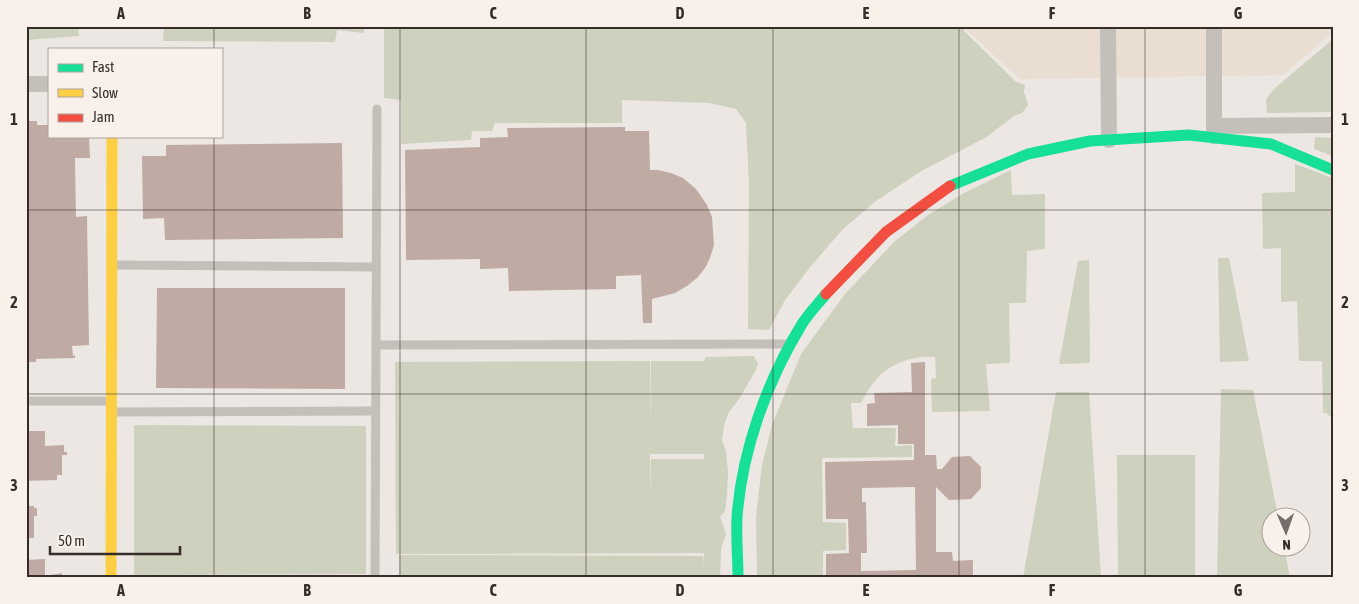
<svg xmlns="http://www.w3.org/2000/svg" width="1359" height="604" font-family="'Asap Condensed',sans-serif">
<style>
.green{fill:#ced1bd;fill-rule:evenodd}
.plaza{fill:#eaded2}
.building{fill:#bfaba4;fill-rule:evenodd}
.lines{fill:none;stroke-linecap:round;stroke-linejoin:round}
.lane{stroke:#c5bfba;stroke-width:9}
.street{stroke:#c5bfba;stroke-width:16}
.fast{stroke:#16e098;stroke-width:11}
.slow{stroke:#ffcf43;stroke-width:11}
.jam{stroke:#f24e42;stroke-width:11}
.grid{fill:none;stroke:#362c29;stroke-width:1;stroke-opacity:0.55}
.neatline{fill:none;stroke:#362c29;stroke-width:2}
.grid-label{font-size:16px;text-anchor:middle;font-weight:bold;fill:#362c29}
</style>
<rect width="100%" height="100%" fill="#ece7e2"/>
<!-- green -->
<g class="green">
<polygon points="26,26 78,26 79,36 26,40"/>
<polygon points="164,26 364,26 364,33 337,30 335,42 163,41"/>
<polygon points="384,26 964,26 964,31 1015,81 1025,85 1024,92 1028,105 1022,113 1014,116 985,138 923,170 876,201 843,229 811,266 785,300 769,330 748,329 749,184 746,123 736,109 709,103 622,100 622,123 495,123 492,131 472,131 471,140 401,144 401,100 384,98"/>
<polygon points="1333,39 1333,112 1267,113 1266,99 1275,88"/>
<polygon points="1315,137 1333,138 1333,156 1314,149"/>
<polygon points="1295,164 1333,178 1333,417 1331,417 1326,413 1323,413 1322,361 1299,361 1297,301 1281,302 1281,248 1263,249 1262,193 1295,192"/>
<path d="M1011,170L1012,195L1045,194V249L1027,251L1026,303H1009L1010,363L986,364L990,411L932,412L931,379L936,378L935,357C912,355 888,364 874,382C869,388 865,396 861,403H851L853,428H896L895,446L912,445V457L822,458L823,522L846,523V550L823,551V578H757L756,517L762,465L772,425L801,354L845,294L895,241L928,215L964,193Z"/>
<polygon points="1218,258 1229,258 1249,361 1220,362"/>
<polygon points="1089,260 1090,363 1059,364 1078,261"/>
<path d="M754,356L758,364L756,370L739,399L729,412L724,425L722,440L726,451L728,473L727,495L725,511L720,517L726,534L721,549L720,578H399V555L703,556V567L704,553L396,554L395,362L650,361V428L651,361H704L706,357ZM650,454H704V459H651V499Z"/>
<polygon points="1221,389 1253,390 1278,516 1272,516 1272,546 1284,547 1290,578 1217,578"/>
<polygon points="1056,392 1089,392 1101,578 1023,578"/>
<polygon points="134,425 366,426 366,574 134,575"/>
<polygon points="1117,455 1195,455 1195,578 1118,578"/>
</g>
<!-- plaza -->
<polygon class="plaza" points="967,26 1333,26 1333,32 1283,75 1020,79 967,30"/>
<!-- building -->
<g class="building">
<polygon points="26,121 37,121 37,125 49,125 49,136 89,136 90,158 75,158 76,217 87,216 89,345 72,346 73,356 75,355 75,358 36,359 36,362 26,362"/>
<polygon points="625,127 625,131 649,131 650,170 658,170 671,173 683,178 696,189 707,205 712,217 714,245 710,258 705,268 698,277 687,286 675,293 652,299 652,323 643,323 641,275 616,276 616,289 509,291 508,268 480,269 480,259 406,260 405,150 480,147 480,138 508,137 507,128"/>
<polygon points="342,143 343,238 165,240 164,218 143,219 142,156 166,156 166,145"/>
<polygon points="157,288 345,288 345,389 156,388"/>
<path d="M925,362V455H936L937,469H942L952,457L970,456L981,467V488L971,499L949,500L936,487V552H952L953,561L973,560V578H826V554L849,553L848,519H826L825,462L914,460V444H898V425L867,426V404L875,403L874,393L912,392L911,363ZM915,487L916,570L861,571V553H867L866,502H862V488Z"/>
<polygon points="26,431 45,431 45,446 64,445 64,452 67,452 67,455 62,455 62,475 57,475 57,480 26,481"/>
<polygon points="26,506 34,506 34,508 37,508 37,516 34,516 34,538 26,538"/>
<polygon points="45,559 45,576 62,573 62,575 65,575 65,578 26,578 26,560"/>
</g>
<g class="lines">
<!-- lane -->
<g class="lane">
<polyline points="112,265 376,267"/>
<polyline points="376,345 789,344"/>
<polyline points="26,401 111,401"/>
<polyline points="111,412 375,411"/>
<polyline points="375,578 377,109"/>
</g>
<!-- street -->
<g class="street">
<polyline points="1108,26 1109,140"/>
<polyline points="26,84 49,84"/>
<polyline points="1214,126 1333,125"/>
<polyline points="1214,136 1214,26"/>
</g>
<!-- fast -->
<g class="fast">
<polyline points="950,186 1028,154 1090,141 1189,135 1271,144 1333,170"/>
<path d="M738,578C738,558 736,537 737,517C742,450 767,381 802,324C809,313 818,304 826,294"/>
</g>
<!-- slow -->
<polyline class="slow" points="111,578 112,136"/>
<!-- jam -->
<polyline class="jam" points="826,294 886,232 950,186"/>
</g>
<!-- grid -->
<path class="grid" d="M214,26V49M400,26V578M586,26V578M773,26V578M959,26V578M1145,26V578M214,136V578M26,210H1333M26,394H1333"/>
<!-- border -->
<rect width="1359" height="604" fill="none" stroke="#f9f1e9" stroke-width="55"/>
<!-- legend -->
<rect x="48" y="48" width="175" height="90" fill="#f9f1e9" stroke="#aba29c"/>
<rect x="58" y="64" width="25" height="8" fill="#16e098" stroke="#aba29c"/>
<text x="92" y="72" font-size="15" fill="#362c29">Fast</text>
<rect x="58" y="89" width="25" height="8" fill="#ffcf43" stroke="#aba29c"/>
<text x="92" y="98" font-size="15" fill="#362c29">Slow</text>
<rect x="58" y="114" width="25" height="8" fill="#f24e42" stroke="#aba29c"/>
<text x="92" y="122" font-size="15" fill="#362c29">Jam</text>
<!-- north arrow -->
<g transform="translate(1286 532) rotate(178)"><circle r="24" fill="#f9f1e9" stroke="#aba29c"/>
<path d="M0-4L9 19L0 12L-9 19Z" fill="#766d6a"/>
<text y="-8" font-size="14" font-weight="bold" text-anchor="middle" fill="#362c29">N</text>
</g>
<!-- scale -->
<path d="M50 546v8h130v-8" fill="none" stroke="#362c29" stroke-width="2.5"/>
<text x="58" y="546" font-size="15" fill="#362c29" stroke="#f9f1e9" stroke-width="4" paint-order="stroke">50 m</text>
<rect x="28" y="28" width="1304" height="548" class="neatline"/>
<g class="grid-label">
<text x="121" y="19">A</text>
<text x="307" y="19">B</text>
<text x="493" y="19">C</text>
<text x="680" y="19">D</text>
<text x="866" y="19">E</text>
<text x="1052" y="19">F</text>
<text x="1238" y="19">G</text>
<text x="14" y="125">1</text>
<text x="1345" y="125">1</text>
<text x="14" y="308">2</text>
<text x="1345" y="308">2</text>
<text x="14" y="491">3</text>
<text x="1345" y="491">3</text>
<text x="121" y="596">A</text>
<text x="307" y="596">B</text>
<text x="493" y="596">C</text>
<text x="680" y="596">D</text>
<text x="866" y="596">E</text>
<text x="1052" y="596">F</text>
<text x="1238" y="596">G</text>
</g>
</svg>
